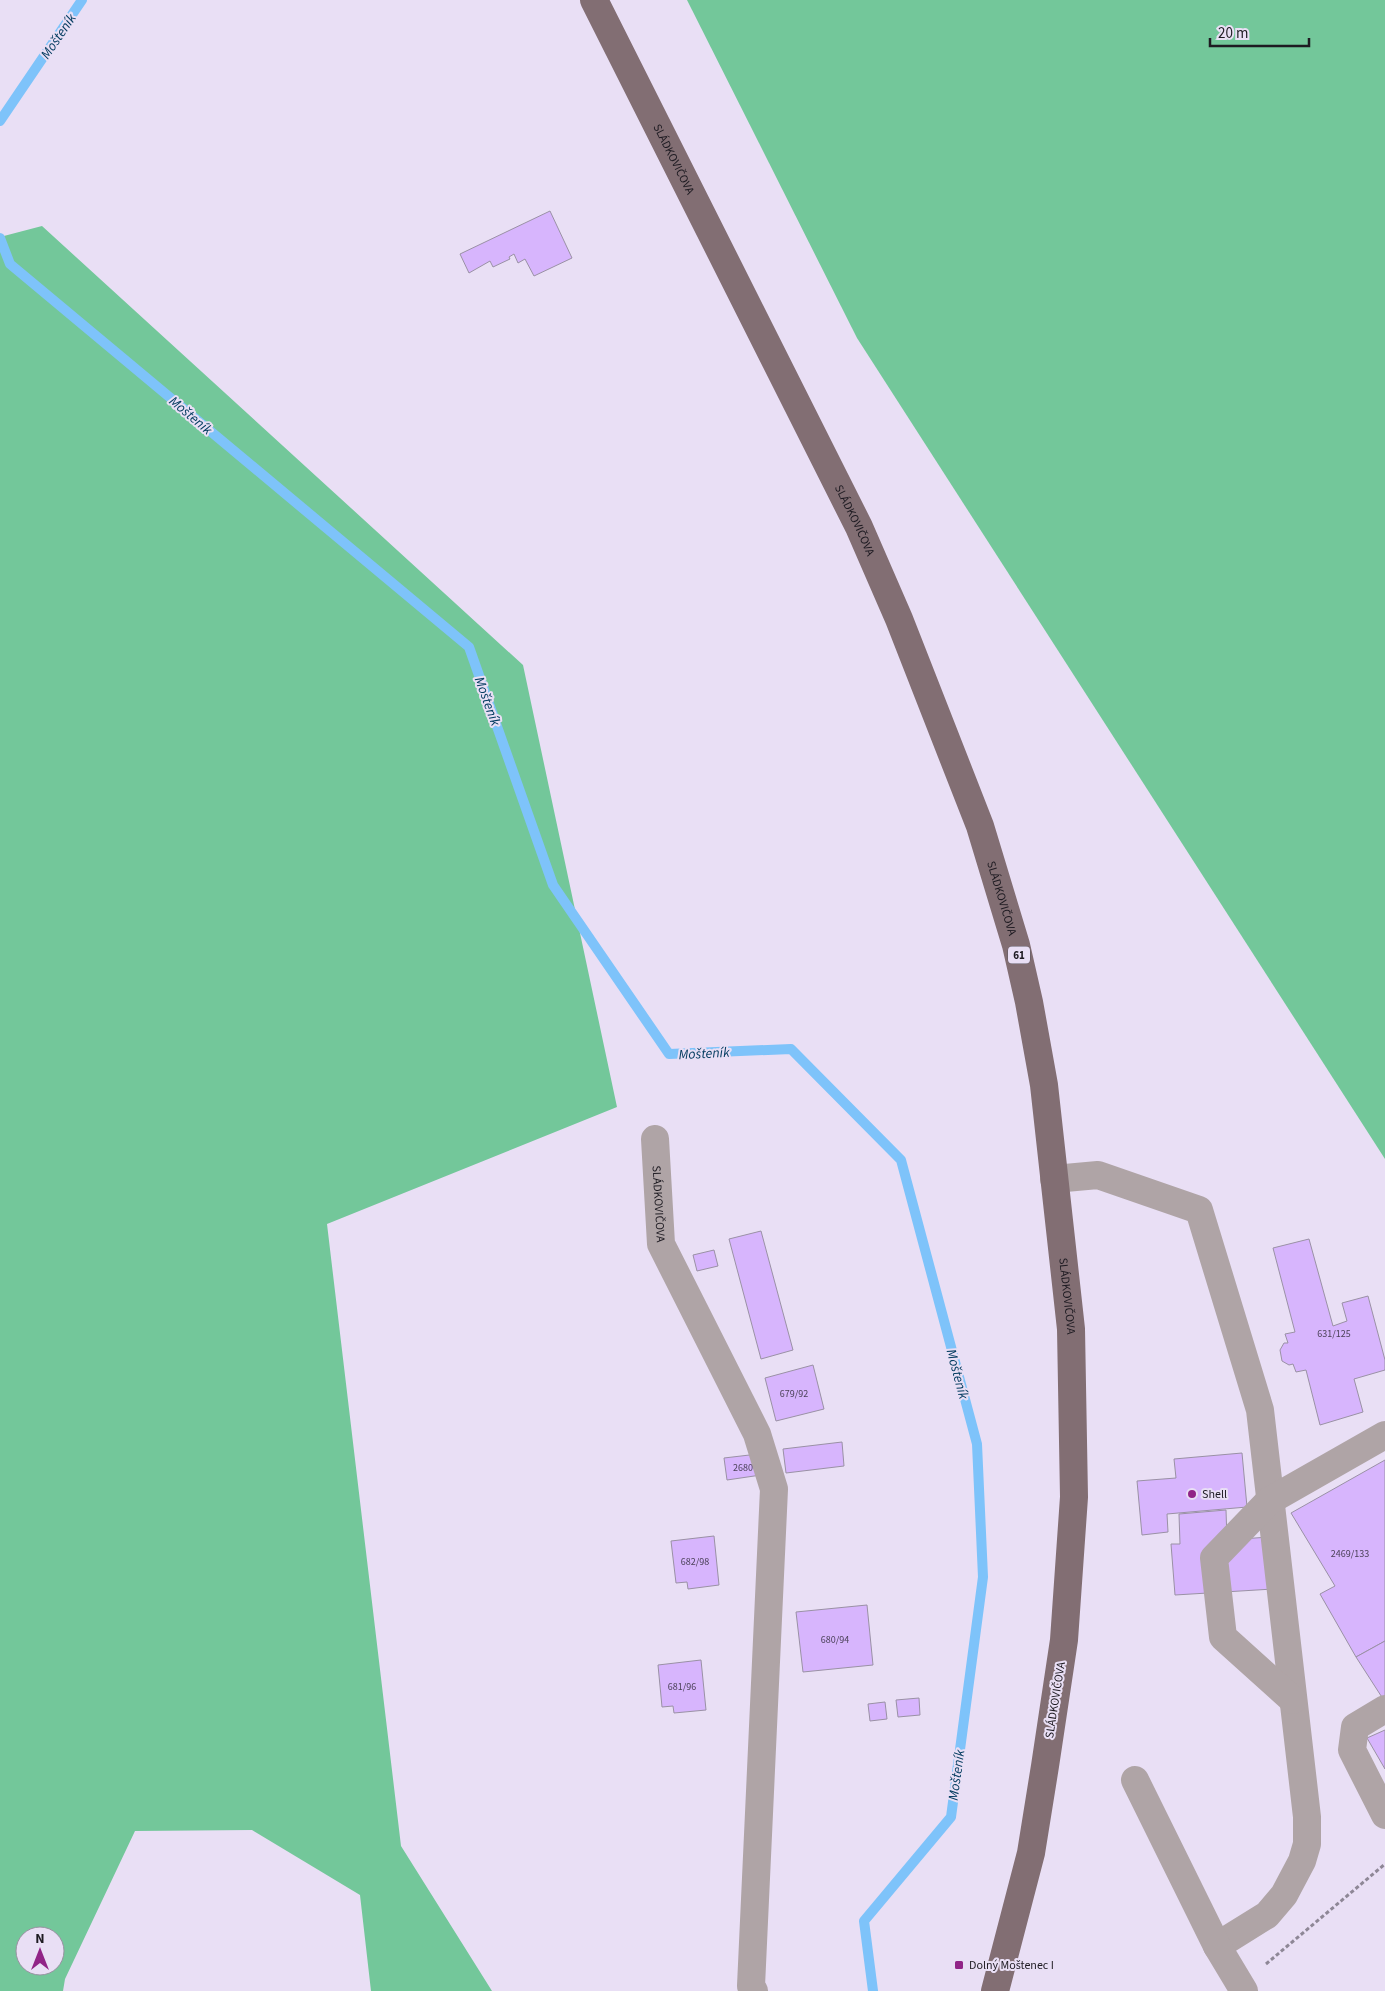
<svg xmlns="http://www.w3.org/2000/svg" width="1385" height="1991" font-family="'Source Sans 3',sans-serif">
<style>
.forest{fill:#73c79a;fill-rule:evenodd}
.lines{fill:none;stroke-linecap:round;stroke-linejoin:round}
.stream{stroke:#7ec3fa;stroke-width:10}
.building{fill:#d7b5fd;stroke:#9a91a5}
.path{stroke:#8e8796;stroke-width:3;stroke-dasharray:4 2.5;stroke-linecap:butt}
.minor{stroke:#afa4a6;stroke-width:28}
.major{stroke:#826e73;stroke-width:28}
.poi-dot{fill:#912487;stroke:#e9dff5;stroke-width:2}
.labels{text-anchor:middle;stroke-width:4;stroke-linejoin:round;paint-order:stroke}
.number-label{font-size:10px;fill:#4c4259}
.shield{fill:#e9dff5;stroke:#5b5661;stroke-width:1}
.shield-label{font-size:11px;font-weight:bold;fill:#1e1b22}
.street-label{font-size:12px;fill:#1e1b22;stroke:#e9dff5}
.poi-label{font-size:12px;fill:#1e1b22;stroke:#e9dff5;text-anchor:start}
.water-label{font-size:14px;font-style:italic;fill:#053d61;stroke:#e9dff5}
</style>
<rect width="100%" height="100%" fill="#e9dff5"/>
<!-- forest -->
<g class="forest">
<polygon points="687,0 1385,0 1385,1159 857,338"/>
<path d="M42,226L523,665L617,1107L327,1224L401,1846L492,1991H371L360,1895L252,1830L135,1831L65,1979L63,1991H0V237ZM25,1936H55V1966H25Z"/>
</g>
<g class="lines">
<!-- stream -->
<g class="stream">
<polyline points="0,121 82,0"/>
<polyline points="0,238 10,264 469,647 553,885 669,1054 791,1049 901,1160 977,1444 983,1577 951,1817 864,1921 873,1991"/>
</g>
</g>
<!-- building -->
<g class="building">
<polygon points="550,211 572,258 534,276 525,259 518,263 514,254 509,257 510,259 493,267 490,261 469,273 460,254"/>
<polygon points="761,1231 793,1350 761,1359 729,1239"/>
<polygon points="1309,1239 1333,1326 1347,1321 1342,1303 1368,1296 1385,1360 1385,1370 1354,1379 1363,1412 1320,1425 1306,1370 1296,1372 1293,1364 1289,1365 1282,1361 1280,1350 1284,1343 1288,1343 1285,1334 1295,1332 1273,1248"/>
<polygon points="714,1250 718,1266 697,1271 693,1255"/>
<polygon points="813,1365 824,1409 776,1421 765,1378"/>
<polygon points="842,1442 844,1466 786,1473 783,1449"/>
<polygon points="1242,1453 1247,1507 1167,1514 1168,1532 1142,1535 1137,1481 1176,1478 1174,1459"/>
<polygon points="758,1454 761,1475 727,1480 724,1458"/>
<polygon points="1385,1460 1385,1641 1356,1657 1320,1594 1335,1586 1291,1513"/>
<polygon points="1226,1510 1227,1540 1269,1537 1273,1589 1175,1595 1171,1544 1180,1544 1179,1514"/>
<polygon points="714,1536 719,1585 688,1589 687,1582 676,1583 671,1541"/>
<polygon points="867,1605 873,1665 803,1672 796,1612"/>
<polygon points="1385,1641 1385,1702 1356,1657"/>
<polygon points="701,1660 706,1710 674,1713 673,1706 662,1707 658,1665"/>
<polygon points="919,1698 920,1715 898,1717 896,1700"/>
<polygon points="885,1702 887,1719 870,1721 868,1704"/>
<polygon points="1385,1730 1385,1769 1367,1738"/>
</g>
<g class="lines">
<!-- path -->
<polyline class="path" points="1266,1964 1385,1864"/>
<!-- minor -->
<g class="minor">
<path id="s1" d="M655,1139L661,1244L757,1434L774,1489L751,1986L754,1991"/>
<polyline points="1054,1179 1098,1175 1199,1210 1260,1410 1307,1817 1307,1844 1302,1861 1284,1895 1267,1915 1217,1946"/>
<polyline points="1293,1700 1223,1637 1214,1558 1269,1501 1385,1435"/>
<polyline points="1385,1709 1355,1727 1352,1750 1385,1815"/>
<polyline points="1135,1780 1217,1946 1244,1991"/>
</g>
<!-- major -->
<path class="major" id="s2" d="M594,0L859,527L899,619L980,826L1016,945L1029,1002L1044,1085L1071,1329L1074,1497L1064,1640L1045,1766L1031,1853L995,1991"/>
</g>
<!-- markers -->
<g class="poi-dot">
<circle cx="1192" cy="1494" r="5"/>
<rect x="954" y="1960" width="10" height="10" rx="2.5"/>
</g>
<g class="labels">
<!-- number labels -->
<g class="number-label">
<text x="1334" y="1337">631/125</text>
<text x="794" y="1397">679/92</text>
<text x="743" y="1471">2680</text>
<text x="1350" y="1557">2469/133</text>
<text x="695" y="1565">682/98</text>
<text x="835" y="1643">680/94</text>
<text x="682" y="1690">681/96</text>
</g>
<!-- shield labels -->
<rect class="shield" x="1008" y="946.5" width="22" height="17" rx="4"/>
<g class="shield-label">
<text x="1019" y="959">61</text>
</g>
<!-- street labels -->
<g class="street-label">
<text dy="4" stroke="none"><textPath href="#s2" startOffset="178">SLÁDKOVIČOVA</textPath></text>
<text dy="4" stroke="none"><textPath href="#s2" startOffset="582">SLÁDKOVIČOVA</textPath></text>
<text dy="4" stroke="none"><textPath href="#s2" startOffset="988">SLÁDKOVIČOVA</textPath></text>
<text dy="4" stroke="none"><textPath href="#s1" startOffset="65">SLÁDKOVIČOVA</textPath></text>
<text dy="4" stroke="none"><textPath href="#s2" startOffset="1392">SLÁDKOVIČOVA</textPath></text>
<text transform="translate(1055 1700) rotate(-81)" y="4">SLÁDKOVIČOVA</text>
</g>
<!-- poi labels -->
<g class="poi-label">
<text x="1202" y="1498">Shell</text>
<text x="969" y="1969">Dolný Moštenec I</text>
</g>
<!-- water labels -->
<g class="water-label">
<text transform="translate(58 36) rotate(-56)" y="5">Mošteník</text>
<text transform="translate(191 415) rotate(40)" y="5">Mošteník</text>
<text transform="translate(488 701) rotate(70)" y="5">Mošteník</text>
<text transform="translate(704 1053) rotate(-3)" y="5">Mošteník</text>
<text transform="translate(958 1374) rotate(75)" y="5">Mošteník</text>
<text transform="translate(956 1775) rotate(-82)" y="5">Mošteník</text>
</g>
</g>
<!-- north arrow -->
<g transform="translate(40 1951)"><circle r="24" fill="#e9dff5" stroke="#9891a1"/>
<path d="M0-4L9 19L0 12L-9 19Z" fill="#912487"/>
<text y="-8" font-size="14" font-weight="bold" text-anchor="middle" fill="#1e1b22">N</text>
</g>
<!-- scale -->
<path d="M1210 38v8h99v-8" fill="none" stroke="#1e1b22" stroke-width="2.5"/>
<text x="1218" y="38" font-size="15" fill="#1e1b22" stroke="#e9dff5" stroke-width="4" paint-order="stroke">20 m</text>
</svg>
